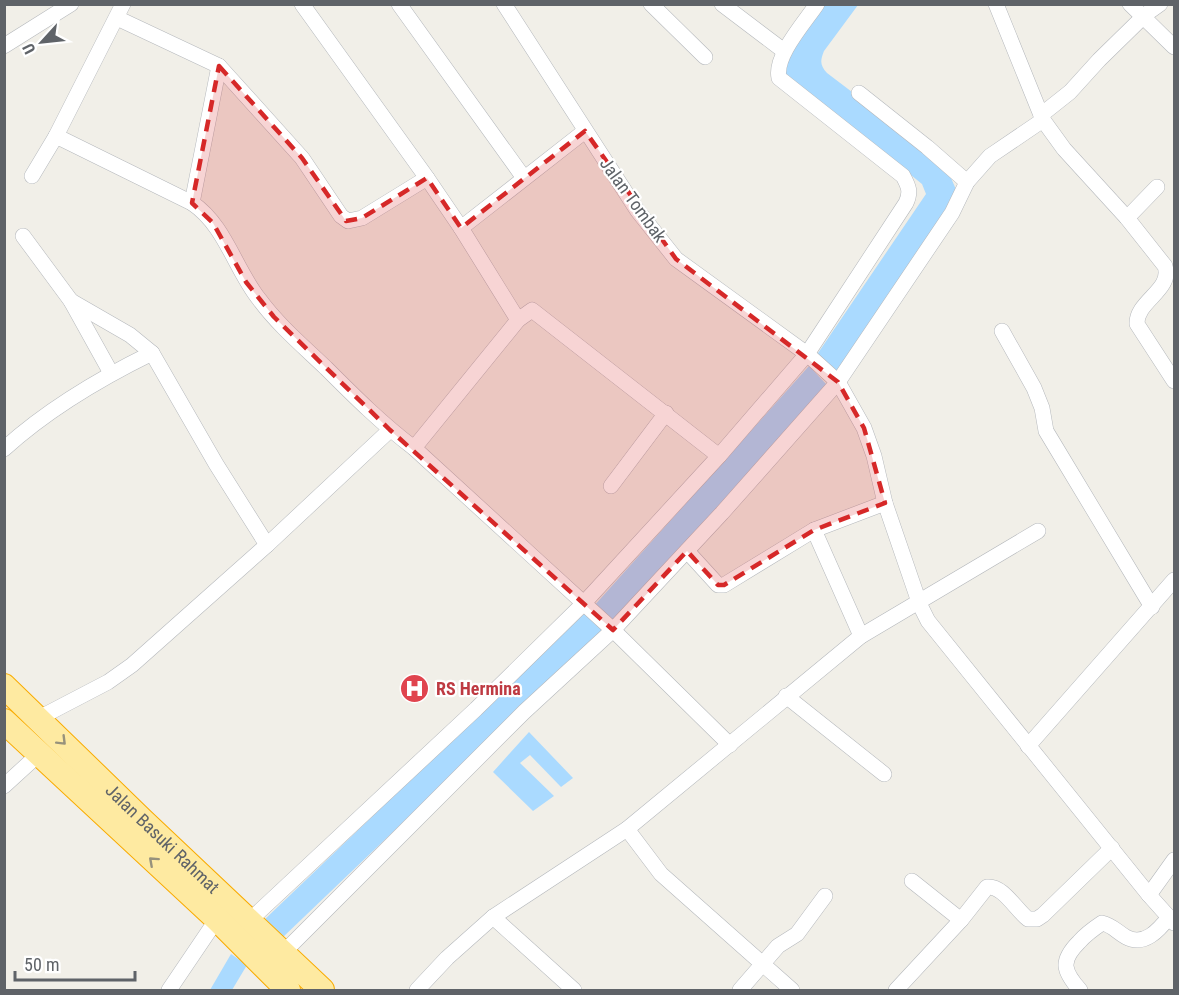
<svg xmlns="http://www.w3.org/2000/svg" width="1179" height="995" font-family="'Roboto Condensed',sans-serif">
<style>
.water{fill:#aadaff}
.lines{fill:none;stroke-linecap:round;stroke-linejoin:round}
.minor-casing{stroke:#b5b8bc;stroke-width:16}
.trunk-casing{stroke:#f9ab00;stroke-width:26}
.minor{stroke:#fff;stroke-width:15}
.trunk{stroke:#feeaa1;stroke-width:24}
.oneway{stroke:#97927c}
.marked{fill:#d62828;fill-opacity:0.2;stroke:#d62828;stroke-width:4.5;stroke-dasharray:12 8;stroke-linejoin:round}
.labels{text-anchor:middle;stroke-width:4.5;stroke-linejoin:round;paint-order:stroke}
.street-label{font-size:18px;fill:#5f6368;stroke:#fff}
.health-label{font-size:18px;font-weight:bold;fill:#be3a42;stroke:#fff;text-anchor:start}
</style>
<rect width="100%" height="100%" fill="#f1efe8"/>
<!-- water -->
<g class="water">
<path d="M822,5H858L824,51C820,61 820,65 827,73L927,149L948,171L958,194L836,375L816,356L926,194L922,184L786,74L785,60Z"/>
<polygon points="809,366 828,386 721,507 612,622 593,607"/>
<polygon points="585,613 604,630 281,939 263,921"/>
<polygon points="529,732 573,778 561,787 530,755 520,763 554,796 533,811 493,772"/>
<polygon points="231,954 247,965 232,990 210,990"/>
</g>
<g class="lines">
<defs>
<g id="minor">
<polyline points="302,4 427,178 461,228 585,131"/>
<polyline points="399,4 524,178"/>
<polyline points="504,4 637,210 676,259 807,354 838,382 864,428 874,456 885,503 920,605 928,621 1149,895 1174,923"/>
<polyline points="651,4 705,57"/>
<polyline points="722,4 784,51"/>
<path d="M996,4L1043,120L1064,149L1127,218L1165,266C1173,290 1136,301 1137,324L1174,381"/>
<polyline points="1130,4 1174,47"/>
<polyline points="117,18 219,66 302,158 341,216 348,221 362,218 427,178"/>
<polyline points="4,46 71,4"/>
<polyline points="859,93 927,147 967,182"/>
<polyline points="1041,115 1070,92 1099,60 1146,14 1160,4"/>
<polyline points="56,136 123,4"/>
<path d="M32,176L56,136L192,203C225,225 235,269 259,299C278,325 303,346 326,368C354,396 382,424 414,448L613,630L730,745"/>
<polyline points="192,203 219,66"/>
<polyline points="1127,218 1157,187"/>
<polyline points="461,228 518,320 532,310 719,456"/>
<polyline points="23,236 71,301 111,373"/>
<polyline points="71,301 130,335 152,353 216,464 267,545"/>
<polyline points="1002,331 1034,388 1042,408 1046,431 1152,607"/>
<polyline points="414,448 518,320"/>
<path d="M4,449C48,409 99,379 152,353"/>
<polyline points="611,486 666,413"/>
<polyline points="814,530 861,636"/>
<polyline points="687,551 718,585 724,585 814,530 885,503"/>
<polyline points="786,696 884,774"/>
<polyline points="39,718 108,682 132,665 267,545 390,430"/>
<polyline points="1028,746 1174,580"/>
<polyline points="4,786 39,754"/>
<polyline points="627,829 661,874 792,990"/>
<polyline points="912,881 961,920"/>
<polyline points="1149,895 1174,860"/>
<polyline points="493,917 574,990"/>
<path d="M249,921L476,709L583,604L719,456L807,354L906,203C911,192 909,187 903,176L779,78C774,56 805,22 817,4"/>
<polyline points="283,953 524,712 613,630 722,513 838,382 952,213 967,182 990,156 1043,120"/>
<polyline points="169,990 217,919"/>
<polyline points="417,990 447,958 493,917 627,829 861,636 1038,531"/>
<polyline points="740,990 778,946 797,934 825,896"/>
<path d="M896,990L961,920L987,887C1003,885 1016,910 1028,919H1037L1043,915L1112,848"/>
<path d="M1080,990C1063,971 1060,961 1079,942C1086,934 1093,929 1102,923C1112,925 1117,932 1126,937C1144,947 1159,930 1169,917"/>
</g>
<g id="trunk">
<path id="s1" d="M4,686L142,820L322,990"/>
<polyline points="4,721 217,919 288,990"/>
</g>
</defs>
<!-- minor casing -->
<use href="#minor" class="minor-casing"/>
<!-- trunk casing -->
<use href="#trunk" class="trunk-casing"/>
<!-- minor -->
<use href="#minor" class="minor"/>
<!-- trunk -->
<use href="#trunk" class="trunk"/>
</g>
<!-- one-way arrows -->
<defs><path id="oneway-chevron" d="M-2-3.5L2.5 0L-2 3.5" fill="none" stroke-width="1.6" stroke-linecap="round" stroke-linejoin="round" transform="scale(1.5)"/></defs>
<g class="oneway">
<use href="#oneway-chevron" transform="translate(62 741) rotate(45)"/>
<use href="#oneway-chevron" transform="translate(153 861) rotate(-138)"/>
</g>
<!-- marked area -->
<path class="marked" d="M219,66L302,158L346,221L362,218L427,178L461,228L585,131L676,259L838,382L864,428L885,503L814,530L724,585H718L687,551L613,630L390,430L274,317L246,282L213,223L192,203Z"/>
<!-- icons -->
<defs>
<symbol id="hospital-disc" viewBox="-11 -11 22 22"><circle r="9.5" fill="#e0444e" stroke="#fff"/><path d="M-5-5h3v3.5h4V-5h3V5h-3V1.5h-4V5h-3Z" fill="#fff"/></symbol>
</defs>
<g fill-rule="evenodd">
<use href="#hospital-disc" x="398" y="672" width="33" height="33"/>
</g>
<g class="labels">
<!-- street labels -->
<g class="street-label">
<text transform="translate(633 200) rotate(54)" y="6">Jalan Tombak</text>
<text dy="6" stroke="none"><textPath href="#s1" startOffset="220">Jalan Basuki Rahmat</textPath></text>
</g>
<!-- health labels -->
<g class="health-label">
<text x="436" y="695">RS Hermina</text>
</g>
</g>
<!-- border -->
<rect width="1179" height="995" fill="none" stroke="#5f6368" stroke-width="12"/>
<!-- north arrow -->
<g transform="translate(42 42) rotate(243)" stroke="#ffffff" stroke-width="4.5" paint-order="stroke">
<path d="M0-4.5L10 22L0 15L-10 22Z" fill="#5f6368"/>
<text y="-9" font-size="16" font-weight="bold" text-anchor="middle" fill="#5f6368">U</text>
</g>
<!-- scale -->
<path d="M15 971v9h120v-9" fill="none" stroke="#5f6368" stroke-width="3"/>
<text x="24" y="971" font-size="18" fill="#5f6368" stroke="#ffffff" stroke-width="4.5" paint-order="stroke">50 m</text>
</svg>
